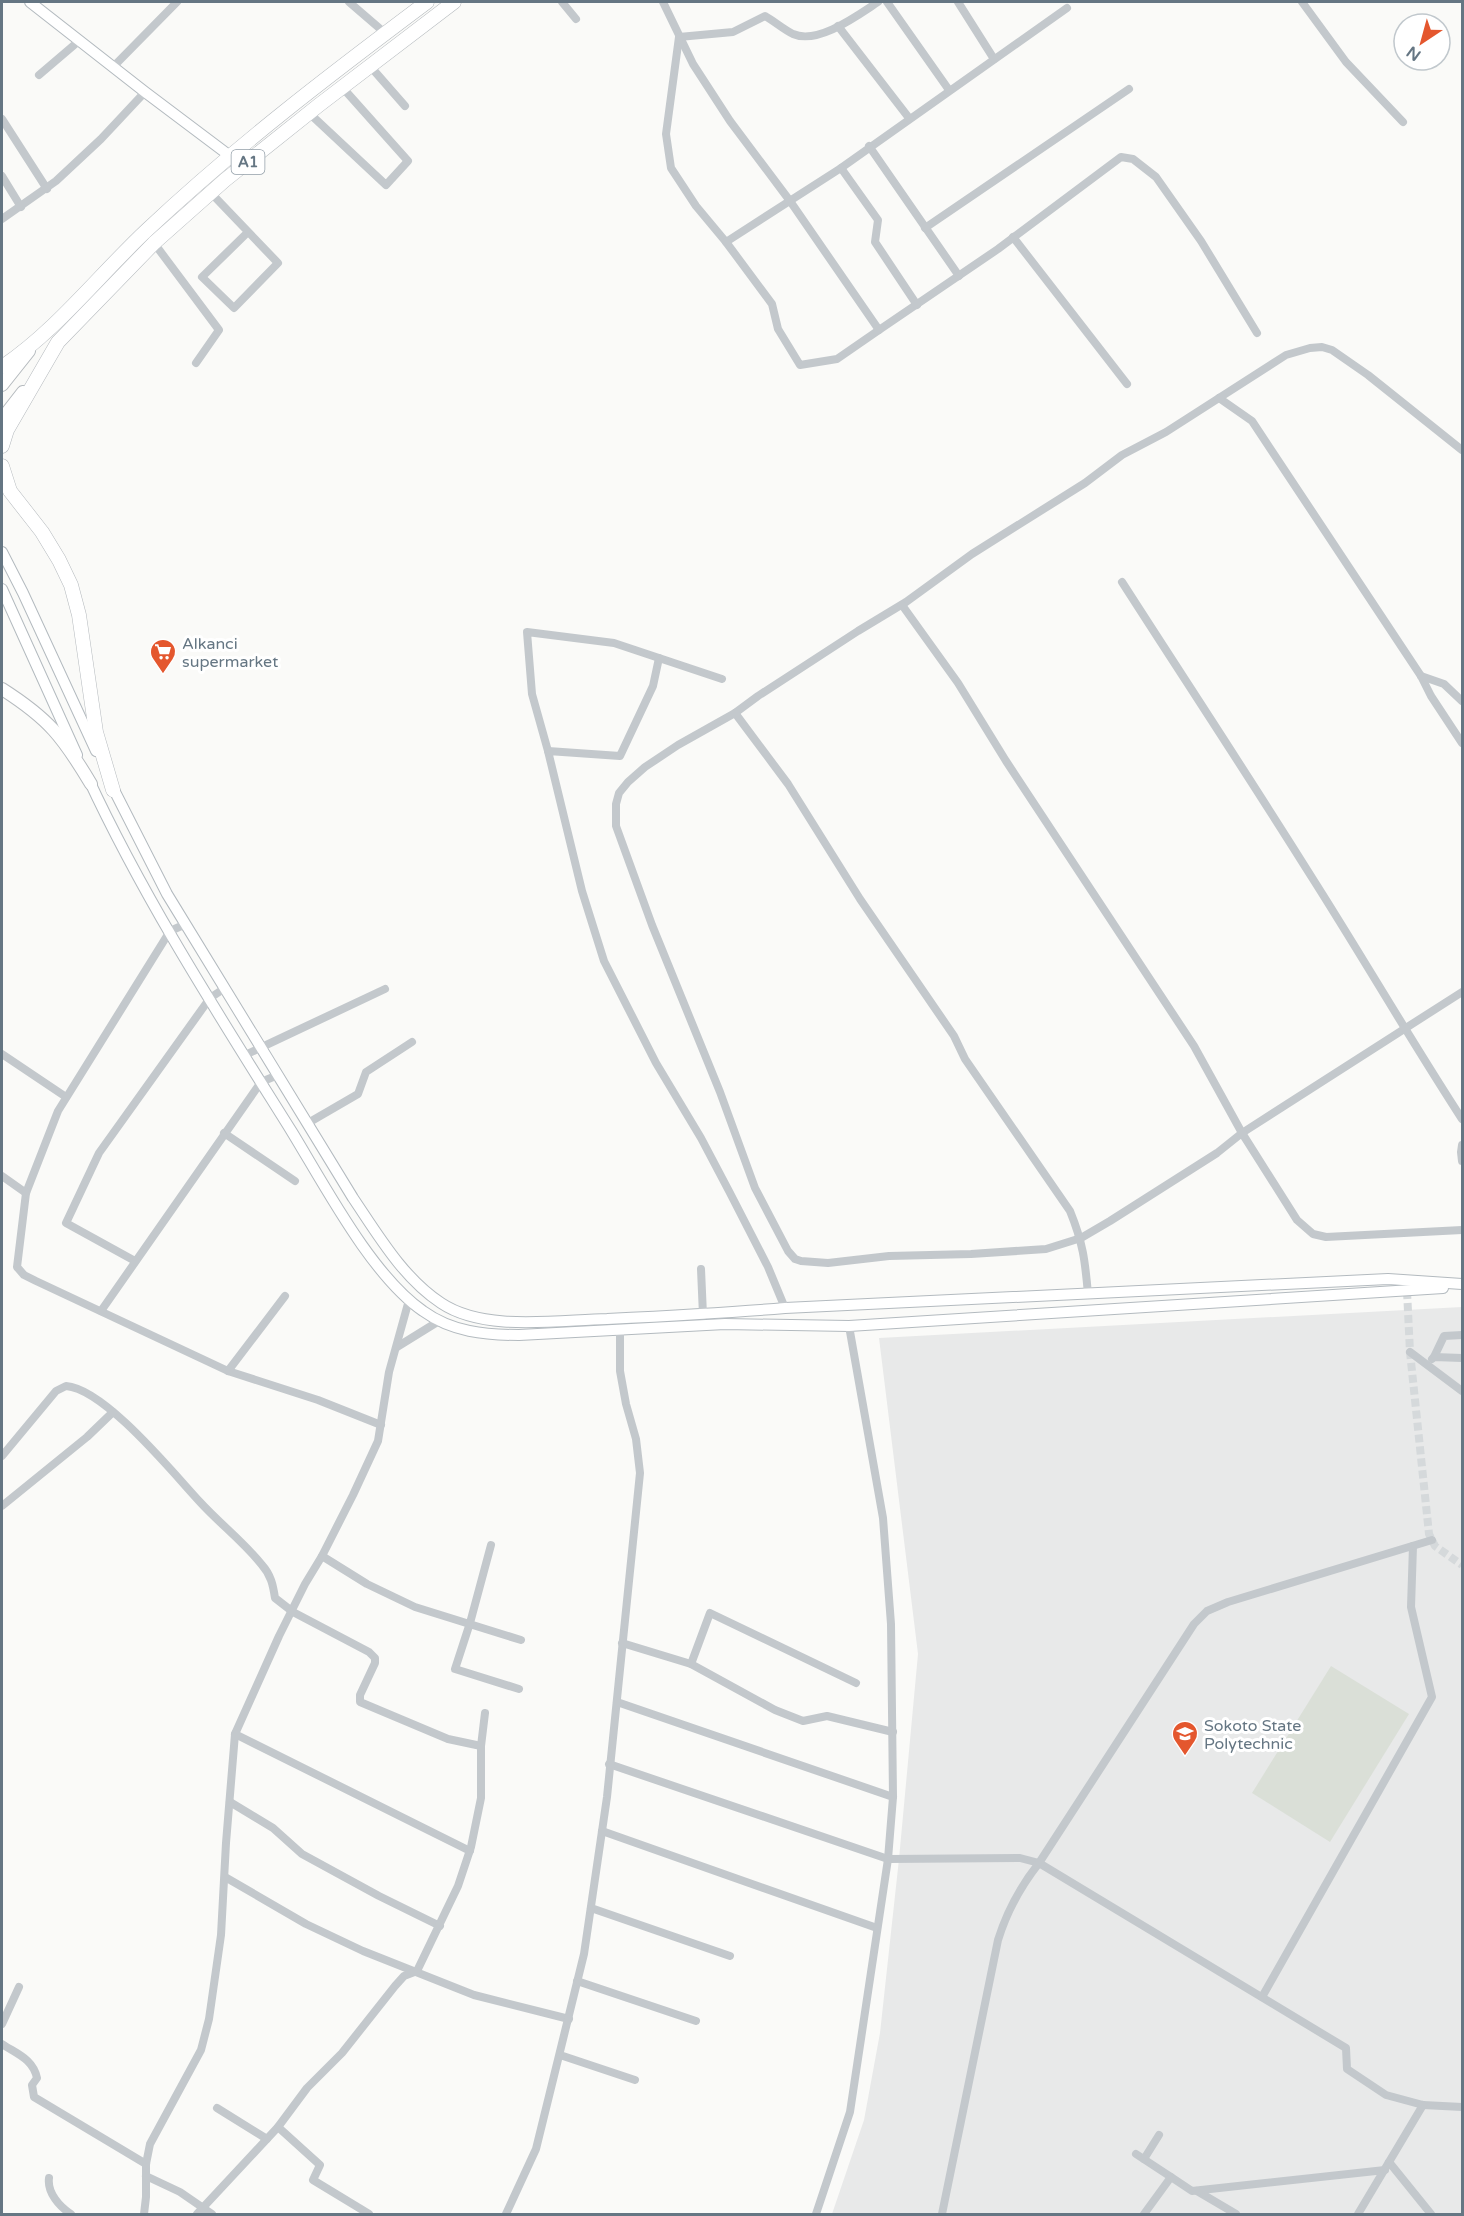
<svg xmlns="http://www.w3.org/2000/svg" width="1464" height="2216" font-family="'Varela Round',sans-serif">
<style>
.built{fill:#e8e9e9}
.park{fill:#dadfd7}
.lines{fill:none;stroke-linecap:round;stroke-linejoin:round}
.street-tunnel{stroke:#d5d9db;stroke-width:8;stroke-dasharray:8 4;stroke-linecap:butt}
.secondary-casing{stroke:#b3babf;stroke-width:12}
.primary-casing{stroke:#b5babe;stroke-width:14}
.highway-casing{stroke:#b4b9bd;stroke-width:15}
.street{stroke:#c3c8cc;stroke-width:8}
.secondary{stroke:#fff;stroke-width:10}
.primary{stroke:#fff;stroke-width:12}
.highway{stroke:#fff;stroke-width:14}
.labels{text-anchor:middle;stroke-width:6;stroke-linejoin:round;paint-order:stroke}
.shield{fill:#fff;stroke:#939fa8;stroke-width:1.5}
.shield-label{font-size:15px;font-weight:bold;fill:#657683}
.poi-label{font-size:16px;fill:#657683;stroke:#fff;text-anchor:start}
</style>
<rect width="100%" height="100%" fill="#fafaf8"/>
<!-- built -->
<polygon class="built" points="1462,1307 1462,2214 832,2214 864,2120 880,2033 899,1859 918,1654 879,1338"/>
<!-- park -->
<polygon class="park" points="1331,1666 1409,1714 1330,1842 1252,1793"/>
<g class="lines">
<!-- street-tunnel -->
<polyline class="street-tunnel" points="1407,1291 1410,1352 1429,1534 1435,1546 1462,1565"/>
<defs>
<g id="secondary">
<polyline points="30,2 145,92 230,156"/>
<polyline points="2,552 23,593 96,751"/>
<polyline points="2,589 77,755"/>
<path d="M88,778C145,901 220,1017 292,1132C325,1186 372,1276 423,1311C452,1332 485,1335 519,1335L725,1324L849,1326L1443,1288"/>
<path d="M111,784L167,894L353,1198C378,1235 403,1278 441,1303C484,1332 557,1320 607,1319C667,1316 726,1313 785,1308L1388,1279L1462,1284"/>
</g>
<g id="primary">
<polyline points="2,385 29,351"/>
<polyline points="2,419 23,392"/>
<path d="M2,689C49,719 63,737 91,784"/>
</g>
<g id="highway">
<path d="M2,367C56,331 100,274 147,230C235,147 331,74 427,2"/>
<polyline points="2,446 7,430 58,342 154,243 225,180 319,105 454,2"/>
<polyline points="2,466 10,491 42,532 59,560 71,585 79,615 96,732 113,790"/>
</g>
</defs>
<!-- secondary casing -->
<use href="#secondary" class="secondary-casing"/>
<!-- primary casing -->
<use href="#primary" class="primary-casing"/>
<!-- highway casing -->
<use href="#highway" class="highway-casing"/>
<!-- street -->
<g class="street">
<polyline points="349,2 385,33"/>
<polyline points="562,2 576,19"/>
<polyline points="663,2 693,64 730,121 790,201 879,330 998,249 1121,157 1133,159 1156,177 1201,241 1257,333"/>
<path d="M878,2C858,15 818,45 793,34C783,29 774,21 765,16L733,32L679,37L666,134L671,168L696,206L726,242L841,168L1067,8"/>
<polyline points="887,2 949,90"/>
<polyline points="958,2 994,59"/>
<polyline points="1302,2 1346,62 1403,122"/>
<polyline points="838,26 909,118"/>
<polyline points="370,66 405,106"/>
<polyline points="113,67 177,2"/>
<polyline points="39,75 80,40"/>
<polyline points="309,113 386,185 408,161 342,87"/>
<polyline points="2,119 47,189"/>
<polyline points="869,146 959,276"/>
<polyline points="841,168 878,220 875,242 917,305"/>
<polyline points="2,176 21,207"/>
<polyline points="211,193 278,263 234,308 202,277 248,232"/>
<polyline points="2,219 56,181 101,139 145,92"/>
<polyline points="925,228 1129,89"/>
<polyline points="1013,237 1127,384"/>
<polyline points="726,242 772,304 778,329 800,365 837,359 879,330"/>
<polyline points="154,243 219,330 196,363"/>
<polyline points="1219,398 1252,421 1421,676 1431,696 1462,743"/>
<polyline points="1462,450 1368,375 1332,350 1322,347 1310,348 1286,355 1166,432 1122,455 1085,483 972,554 906,602 858,631 758,696 735,713 678,745 645,767 628,782 619,793 616,804 616,826 652,925 720,1092 755,1188 788,1251 795,1259 801,1261 828,1263 889,1256 971,1254 1046,1249 1081,1238 1110,1221 1217,1153 1242,1133 1462,992"/>
<path d="M1122,582C1185,680 1249,777 1311,876C1362,956 1410,1039 1462,1119"/>
<polyline points="902,605 958,683 1006,761 1194,1046 1242,1133 1297,1220 1313,1234 1326,1237 1462,1230"/>
<polyline points="1421,676 1444,684 1462,701"/>
<polyline points="722,679 659,658 653,686 620,756 548,751 582,891 604,961 656,1063 701,1138 730,1193 768,1267 785,1308"/>
<path d="M735,713L788,784L860,899L954,1036L965,1059L1070,1211C1083,1243 1085,1260 1088,1294"/>
<polyline points="548,751 532,694 527,632 614,643 659,658"/>
<polyline points="186,924 170,931 58,1111 26,1193 17,1267 24,1275 36,1281 228,1371 318,1400 381,1425"/>
<polyline points="2,1054 66,1097"/>
<polyline points="245,1055 385,989"/>
<polyline points="308,1123 358,1094 366,1072 412,1042"/>
<polyline points="224,1133 295,1181"/>
<polyline points="1462,1145 1461,1152 1462,1161"/>
<polyline points="2,1176 26,1193"/>
<polyline points="135,1261 66,1223 99,1153 210,998 225,988"/>
<polyline points="701,1269 703,1315"/>
<polyline points="101,1311 261,1082 278,1075"/>
<polyline points="397,1347 439,1321"/>
<polyline points="1410,1352 1462,1391"/>
<polyline points="1434,1357 1444,1336 1462,1335"/>
<polyline points="1432,1359 1434,1357 1462,1358"/>
<polyline points="228,1371 285,1296"/>
<path d="M2,1456L56,1391L66,1386C105,1389 173,1473 200,1502C220,1524 244,1542 262,1565C271,1575 273,1585 275,1598L293,1612L369,1652L375,1658V1663L360,1695V1702L448,1739L481,1746"/>
<polyline points="2,1506 87,1437 113,1412"/>
<polyline points="491,1545 470,1623 455,1669 519,1689"/>
<polyline points="322,1556 367,1584 415,1607 521,1640"/>
<polyline points="622,1643 691,1664 775,1710 803,1721 827,1716 893,1732"/>
<polyline points="691,1664 710,1613 856,1683"/>
<polyline points="617,1702 893,1797"/>
<polyline points="235,1734 470,1851"/>
<polyline points="609,1764 888,1859 1020,1858 1039,1863 1346,2048 1347,2069 1386,2095 1423,2105 1462,2107"/>
<polyline points="230,1802 273,1828 302,1854 379,1896 440,1926"/>
<polyline points="602,1831 877,1928"/>
<polyline points="225,1877 306,1924 363,1951 474,1995 569,2019"/>
<polyline points="591,1908 730,1956"/>
<polyline points="577,1981 696,2021"/>
<polyline points="1262,1997 1432,1697 1411,1607 1413,1546"/>
<polyline points="2,2024 19,1987"/>
<path d="M2,2044C17,2054 33,2059 37,2078L32,2085L34,2097L146,2164"/>
<polyline points="560,2055 635,2080"/>
<polyline points="217,2108 267,2139"/>
<polyline points="278,2127 320,2165 313,2180 369,2214"/>
<polyline points="1136,2154 1171,2177"/>
<polyline points="1144,2159 1159,2135"/>
<polyline points="1389,2162 1431,2214"/>
<polyline points="146,2176 180,2192 212,2214"/>
<path d="M49,2178C47,2193 60,2207 71,2214"/>
<polyline points="1197,2191 1236,2214"/>
<polyline points="144,2214 146,2197 146,2164 150,2144 201,2050 209,2019 221,1935 226,1843 235,1734 279,1636 305,1584 322,1556 353,1495 378,1441 389,1372 409,1300"/>
<polyline points="197,2214 278,2127 307,2088 342,2053 395,1986 404,1976 417,1971 458,1886 471,1847 481,1798 481,1746 485,1713"/>
<polyline points="506,2214 536,2149 584,1954 607,1797 640,1473 636,1439 626,1404 620,1371 620,1330"/>
<polyline points="816,2214 850,2112 888,1859 893,1797 891,1624 883,1518 849,1326"/>
<path d="M942,2214L998,1940C1007,1911 1020,1887 1039,1863L1194,1624L1207,1611L1228,1602L1432,1540"/>
<polyline points="1144,2214 1171,2177 1192,2191 1385,2170"/>
<polyline points="1358,2214 1423,2105"/>
</g>
<!-- secondary -->
<use href="#secondary" class="secondary"/>
<!-- primary -->
<use href="#primary" class="primary"/>
<!-- highway -->
<use href="#highway" class="highway"/>
</g>
<!-- icons -->
<defs>
<symbol id="supermarket-pin" viewBox="-11 -11 22 30"><path d="M0 17L-7.5 6A9.5 9.5 0 1 1 7.5 6Z" fill="#e4572e" stroke="#fff"/><path d="M-6-5.5h2.5l.6 2H6L4.5 2H-2.5L-4.4-4H-6ZM-1.5 3.2a1.3 1.3 0 1 0 .1 0ZM3 3.2a1.3 1.3 0 1 0 .1 0Z" fill="#fff"/></symbol>
<symbol id="university-pin" viewBox="-11 -11 22 30"><path d="M0 17L-7.5 6A9.5 9.5 0 1 1 7.5 6Z" fill="#e4572e" stroke="#fff"/><path d="M0-5L7-2L0 1L-7-2ZM-4 1L0 2.5L4 1V4Q0 6-4 4Z" fill="#fff"/></symbol>
</defs>
<g fill-rule="evenodd">
<use href="#supermarket-pin" x="148" y="637" width="30" height="40"/>
<use href="#university-pin" x="1170" y="1719" width="30" height="40"/>
</g>
<g class="labels">
<!-- shield labels -->
<rect class="shield" x="231.5" y="150" width="33" height="24" rx="4.5"/>
<g class="shield-label">
<text x="248" y="167">A1</text>
</g>
<!-- poi labels -->
<g class="poi-label">
<text x="182" y="649">Alkanci<tspan x="182" dy="18">supermarket</tspan></text>
<text x="1204" y="1731">Sokoto State<tspan x="1204" dy="18">Polytechnic</tspan></text>
</g>
</g>
<!-- border -->
<rect width="1464" height="2216" fill="none" stroke="#657683" stroke-width="6"/>
<!-- north arrow -->
<g transform="translate(1422 42) rotate(216)"><circle r="28" fill="#ffffff" stroke="#c1c8cd" stroke-width="1.5"/>
<path d="M0-4.5L10 22L0 15L-10 22Z" fill="#e4572e"/>
<text y="-9" font-size="16" font-weight="bold" text-anchor="middle" fill="#657683">N</text>
</g>
</svg>
